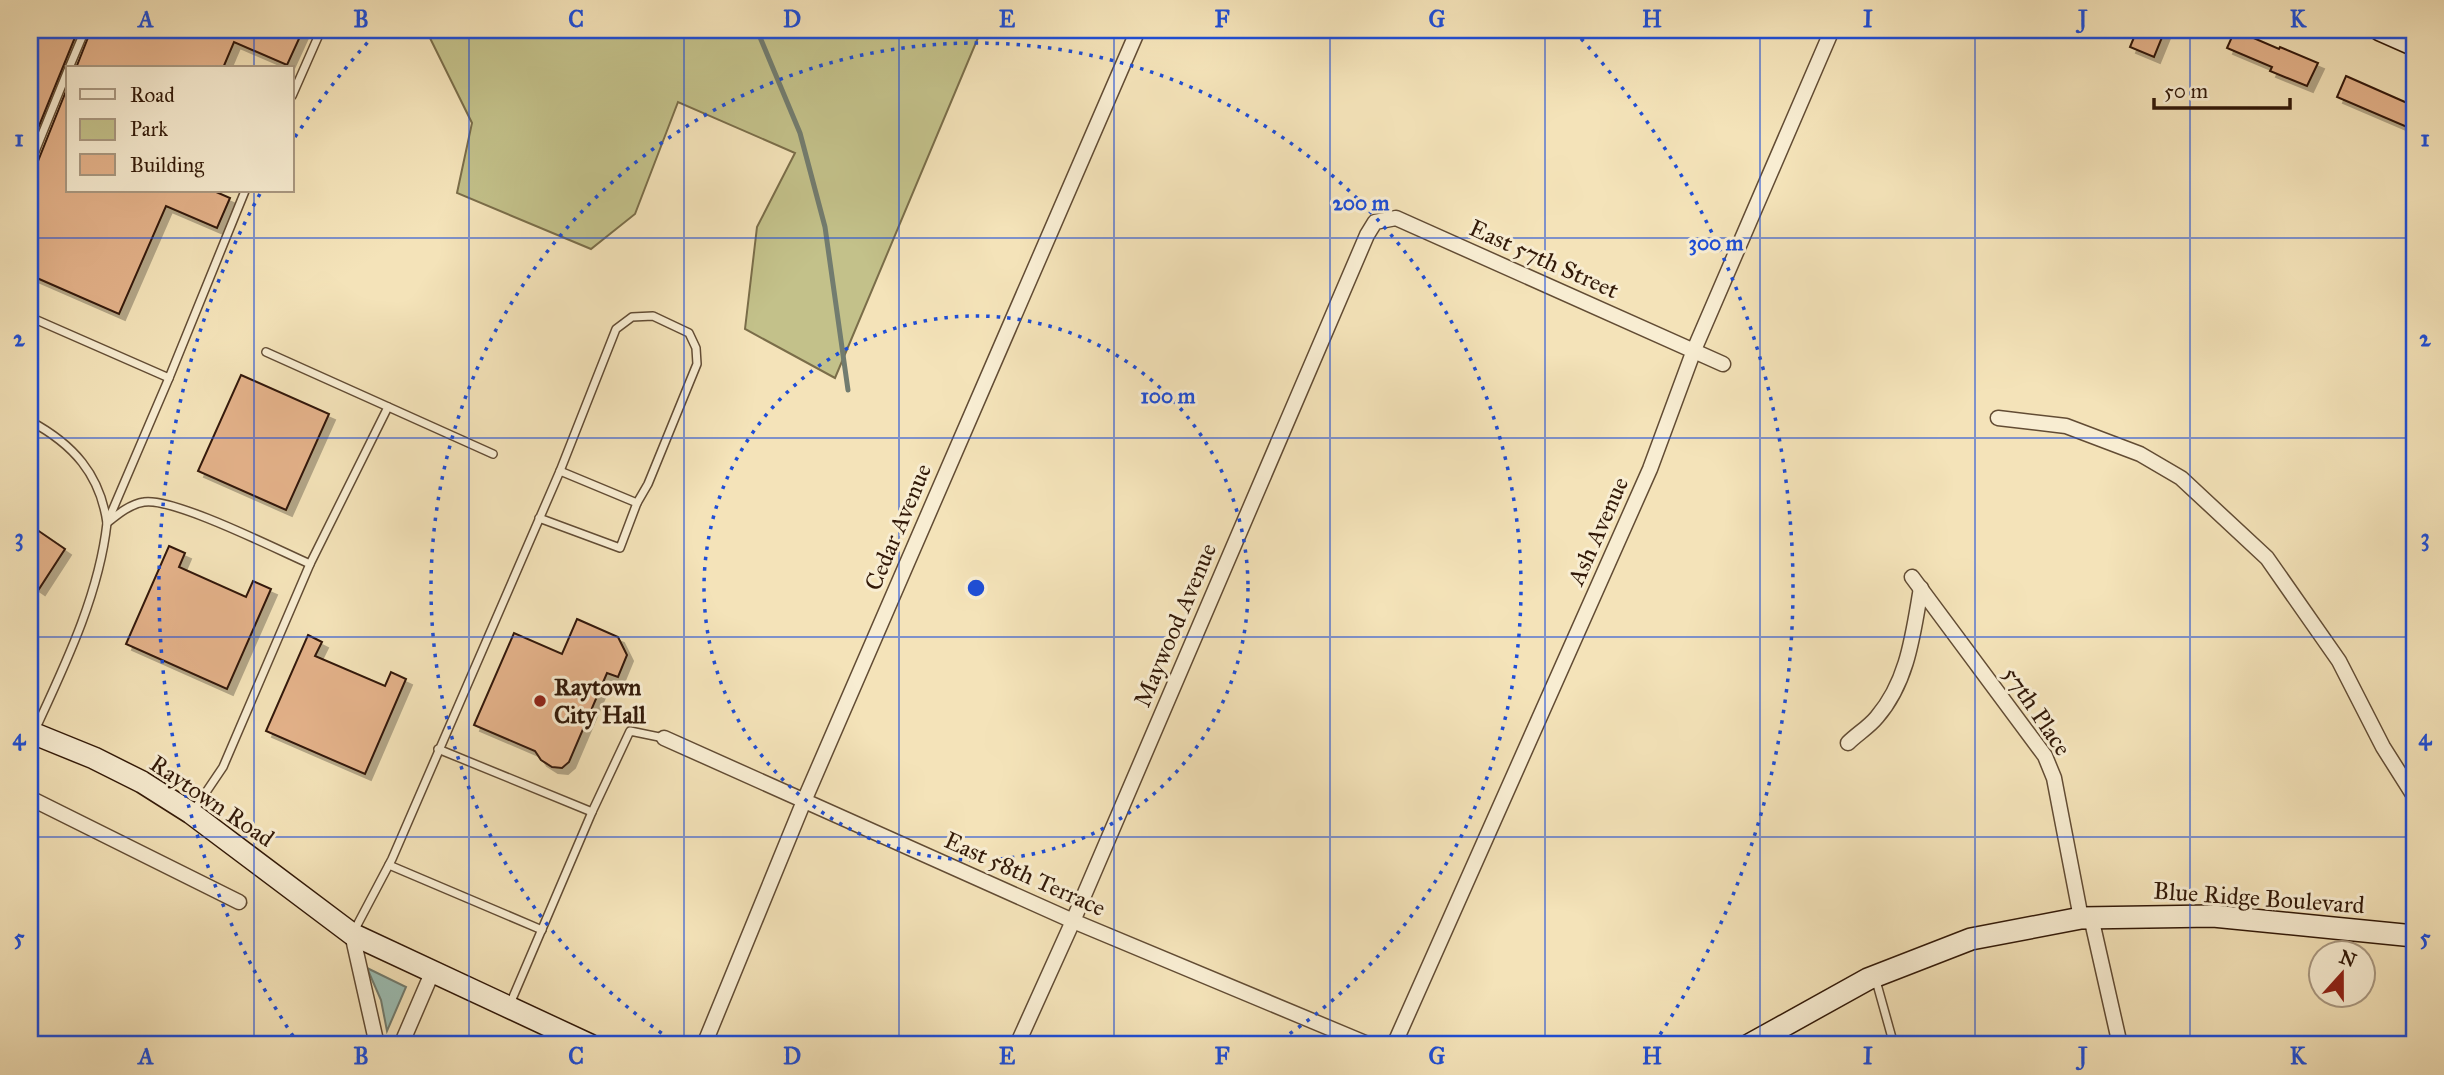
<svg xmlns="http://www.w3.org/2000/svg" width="2444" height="1075" font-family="'IM FELL Great Primer',serif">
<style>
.green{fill:#c3c18a;stroke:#7a6d49;stroke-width:2}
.water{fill:#9cbeb4;stroke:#727c6f;stroke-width:2}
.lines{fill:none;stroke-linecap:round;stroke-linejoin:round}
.stream{stroke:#727c6f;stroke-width:5}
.building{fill:#e4b28a;stroke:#321908;stroke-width:2;filter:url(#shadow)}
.lane-casing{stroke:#624c34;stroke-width:10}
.street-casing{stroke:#624c34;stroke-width:17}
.secondary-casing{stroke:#321908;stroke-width:24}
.lane{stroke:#f8edd2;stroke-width:7}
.street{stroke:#f8edd2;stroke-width:14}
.secondary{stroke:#f8edd2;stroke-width:21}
.grid{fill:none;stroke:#1d4ed8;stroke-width:2;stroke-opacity:0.55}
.ring{fill:none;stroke:#1d4ed8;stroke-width:3.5;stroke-dasharray:3.5 7}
.poi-dot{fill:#8f2418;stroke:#f8edd2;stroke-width:2.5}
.labels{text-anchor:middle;stroke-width:6;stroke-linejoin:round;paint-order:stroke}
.street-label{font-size:24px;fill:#321908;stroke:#f8edd2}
.poi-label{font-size:24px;font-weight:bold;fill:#321908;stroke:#f8edd2;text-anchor:start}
.centre{fill:#1d4ed8;stroke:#f8edd2;stroke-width:3.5}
.ring-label{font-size:21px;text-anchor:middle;font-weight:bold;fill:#1d4ed8;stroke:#f8edd2;stroke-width:6;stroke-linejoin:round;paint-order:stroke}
.neatline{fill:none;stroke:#1d4ed8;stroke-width:2.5}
.grid-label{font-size:23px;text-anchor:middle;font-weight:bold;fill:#1d4ed8}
</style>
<defs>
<filter id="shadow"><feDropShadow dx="6" dy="6" stdDeviation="0" flood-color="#0004"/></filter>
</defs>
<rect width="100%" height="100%" fill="#f4e3b9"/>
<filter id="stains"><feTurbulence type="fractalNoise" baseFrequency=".00286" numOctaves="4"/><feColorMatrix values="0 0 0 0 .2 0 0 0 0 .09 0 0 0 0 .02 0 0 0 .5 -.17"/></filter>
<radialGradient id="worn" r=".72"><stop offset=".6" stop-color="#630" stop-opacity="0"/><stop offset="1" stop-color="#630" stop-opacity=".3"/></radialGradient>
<!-- green -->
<polygon class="green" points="426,30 973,30 980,33 835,378 745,329 757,227 795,153 678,102 635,214 591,249 457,193 472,123"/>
<!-- water -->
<polygon class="water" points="367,968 406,987 387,1031 381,1000"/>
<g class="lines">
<!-- stream -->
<polyline class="stream" points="757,30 800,133 825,227 848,390"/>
</g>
<!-- building -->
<g class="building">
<polygon points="30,30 78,30 30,148"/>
<polygon points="91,30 303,30 287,65 234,42 223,68 76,68"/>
<polygon points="2137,30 2165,30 2154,57 2130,47"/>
<polygon points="2235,30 2279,49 2280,47 2318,63 2307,86 2270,71 2272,67 2227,48"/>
<polygon points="2346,76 2414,106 2414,130 2337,97"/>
<polygon points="68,86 68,191 214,191 230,198 217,228 166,206 119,314 30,275 30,170 36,166"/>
<polygon points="241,375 329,414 286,510 198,471"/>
<polygon points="30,525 65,549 39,589 30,583"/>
<polygon points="169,546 185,553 179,567 246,597 253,581 271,589 227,689 126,644"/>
<polygon points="577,619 618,637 627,655 618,677 607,673 569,762 562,768 552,767 541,760 535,751 474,725 514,633 562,654"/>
<polygon points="308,635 322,642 315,656 385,686 391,672 406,679 365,774 266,731"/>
</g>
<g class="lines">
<defs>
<g id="lane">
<polyline points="69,68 85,30"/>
<polyline points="292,96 321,30"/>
<polyline points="30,164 68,70"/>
<polyline points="30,317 169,378"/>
<polyline points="266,352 493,454"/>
<path d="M30,421C73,444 100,474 107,523C117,515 130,504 144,502C173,497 278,550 310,564"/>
<polyline points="560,471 616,329 632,317 653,316 689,333 696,348 697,364 648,484 637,503"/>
<path d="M35,730C65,665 99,595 107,523L169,378L245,191"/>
<polyline points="438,749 592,812 630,731 664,738"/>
<polyline points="194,810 223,767 310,564 388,407"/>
<polyline points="389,865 542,930"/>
<polyline points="354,931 392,859 560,471 637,503 620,548 539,518"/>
<polyline points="1875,977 1894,1045"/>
<polyline points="510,1004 592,812"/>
</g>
<g id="street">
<polyline points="1998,418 2066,426 2140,454 2181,478 2267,558 2339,661 2383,747 2414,796"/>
<polyline points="1912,577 2045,756 2054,778 2081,918"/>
<polyline points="664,738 1073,921 1370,1045"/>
<path d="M1848,743C1857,734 1869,727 1877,717C1908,681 1913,634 1921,588"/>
<polyline points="30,798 239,902"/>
<polyline points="2091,917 2120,1045"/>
<polyline points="352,934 377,1045"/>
<polyline points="401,1045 432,973"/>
<polyline points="704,1045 804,801 1138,30"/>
<polyline points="1017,1045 1073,921 1367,235 1375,222 1396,218 1723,364"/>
<polyline points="1394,1045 1650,469 1694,350 1832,30"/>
</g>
<g id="secondary">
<polyline points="2380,30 2414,45"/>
<polyline points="30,732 94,758 142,782 191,813 352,934 590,1045"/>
<polyline points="1749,1045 1868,979 1971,939 2081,918 2213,916 2414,936"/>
</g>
</defs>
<!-- lane casing -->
<use href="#lane" class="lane-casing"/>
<!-- street casing -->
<use href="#street" class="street-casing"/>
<!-- secondary casing -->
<use href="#secondary" class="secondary-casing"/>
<!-- lane -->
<use href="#lane" class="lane"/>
<!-- street -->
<use href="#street" class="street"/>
<!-- secondary -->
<use href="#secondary" class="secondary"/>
</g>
<!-- grid -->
<path class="grid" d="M254,30V68M469,30V1045M684,30V1045M899,30V1045M1114,30V1045M1330,30V1045M1545,30V1045M1760,30V1045M1975,30V1045M2190,30V1045M254,191V1045M30,238H2414M30,438H2414M30,637H2414M30,837H2414"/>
<!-- distance rings -->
<g class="ring">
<circle cx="976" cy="588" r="272"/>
<path d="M679 1045A545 545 0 1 1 1273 1045"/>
<path d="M299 1045A817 817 0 0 1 261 192M295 137A817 817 0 0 1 378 31M1574 31A817 817 0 0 1 1653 1045"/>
</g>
<!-- markers -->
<circle class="poi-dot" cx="540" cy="701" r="7"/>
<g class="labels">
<!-- street labels -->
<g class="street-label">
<text transform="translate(1544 259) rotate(24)" y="8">East 57th Street</text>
<text transform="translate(898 527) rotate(-67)" y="8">Cedar Avenue</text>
<text transform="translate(1598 531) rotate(-66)" y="8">Ash Avenue</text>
<text transform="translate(1175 625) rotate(-67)" y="8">Maywood Avenue</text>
<text transform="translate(2037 711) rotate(56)" y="8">57th Place</text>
<text transform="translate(212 801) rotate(34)" y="8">Raytown Road</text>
<text transform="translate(1025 874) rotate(24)" y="8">East 58th Terrace</text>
<text transform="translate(2259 898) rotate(4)" y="8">Blue Ridge Boulevard</text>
</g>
<!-- poi labels -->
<g class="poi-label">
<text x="554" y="695">Raytown<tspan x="554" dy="28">City Hall</tspan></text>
</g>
</g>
<circle cx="976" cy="588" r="10" class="centre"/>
<g class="ring-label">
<text x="1361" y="210">200 m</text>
<text x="1716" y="250">300 m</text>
<text x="1168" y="403">100 m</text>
</g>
<!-- margin -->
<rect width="2444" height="1075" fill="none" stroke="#f4e3b9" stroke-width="77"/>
<!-- legend -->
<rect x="66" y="66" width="228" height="126" fill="#f8edd2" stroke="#a99881" stroke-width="2"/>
<rect x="80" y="89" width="35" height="10" fill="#f8edd2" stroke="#a99881" stroke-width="2"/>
<text x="130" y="102" font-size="21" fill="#321908">Road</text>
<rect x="80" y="119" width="35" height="21" fill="#c3c18a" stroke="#a99881" stroke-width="2"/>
<text x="130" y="136" font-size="21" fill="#321908">Park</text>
<rect x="80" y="154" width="35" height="21" fill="#e4b28a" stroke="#a99881" stroke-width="2"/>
<text x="130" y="172" font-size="21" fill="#321908">Building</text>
<!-- north arrow -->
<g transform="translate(2342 974) rotate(21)"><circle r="33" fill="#f8edd2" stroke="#a99881" stroke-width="2"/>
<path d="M0-5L12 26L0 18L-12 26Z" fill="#8f2418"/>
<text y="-10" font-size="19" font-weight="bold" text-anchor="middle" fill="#321908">N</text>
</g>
<!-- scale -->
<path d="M2154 98v10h136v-10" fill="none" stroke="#321908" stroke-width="3.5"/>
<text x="2164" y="98" font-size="21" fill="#321908" stroke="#f8edd2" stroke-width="5" paint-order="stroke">50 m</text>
<rect x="38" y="38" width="2368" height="998" class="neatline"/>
<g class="grid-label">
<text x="146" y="27">A</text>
<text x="361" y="27">B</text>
<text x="576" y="27">C</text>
<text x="792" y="27">D</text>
<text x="1007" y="27">E</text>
<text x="1222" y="27">F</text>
<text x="1437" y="27">G</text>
<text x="1652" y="27">H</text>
<text x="1868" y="27">I</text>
<text x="2083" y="27">J</text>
<text x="2298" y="27">K</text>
<text x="19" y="146">1</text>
<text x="2425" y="146">1</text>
<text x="19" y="346">2</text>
<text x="2425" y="346">2</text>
<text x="19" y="545">3</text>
<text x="2425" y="545">3</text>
<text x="19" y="745">4</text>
<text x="2425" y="745">4</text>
<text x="19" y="945">5</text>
<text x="2425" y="945">5</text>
<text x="146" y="1064">A</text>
<text x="361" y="1064">B</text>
<text x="576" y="1064">C</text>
<text x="792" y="1064">D</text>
<text x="1007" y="1064">E</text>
<text x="1222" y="1064">F</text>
<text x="1437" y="1064">G</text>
<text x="1652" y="1064">H</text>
<text x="1868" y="1064">I</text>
<text x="2083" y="1064">J</text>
<text x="2298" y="1064">K</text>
</g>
<rect width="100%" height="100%" filter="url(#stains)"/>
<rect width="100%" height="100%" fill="url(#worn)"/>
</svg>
